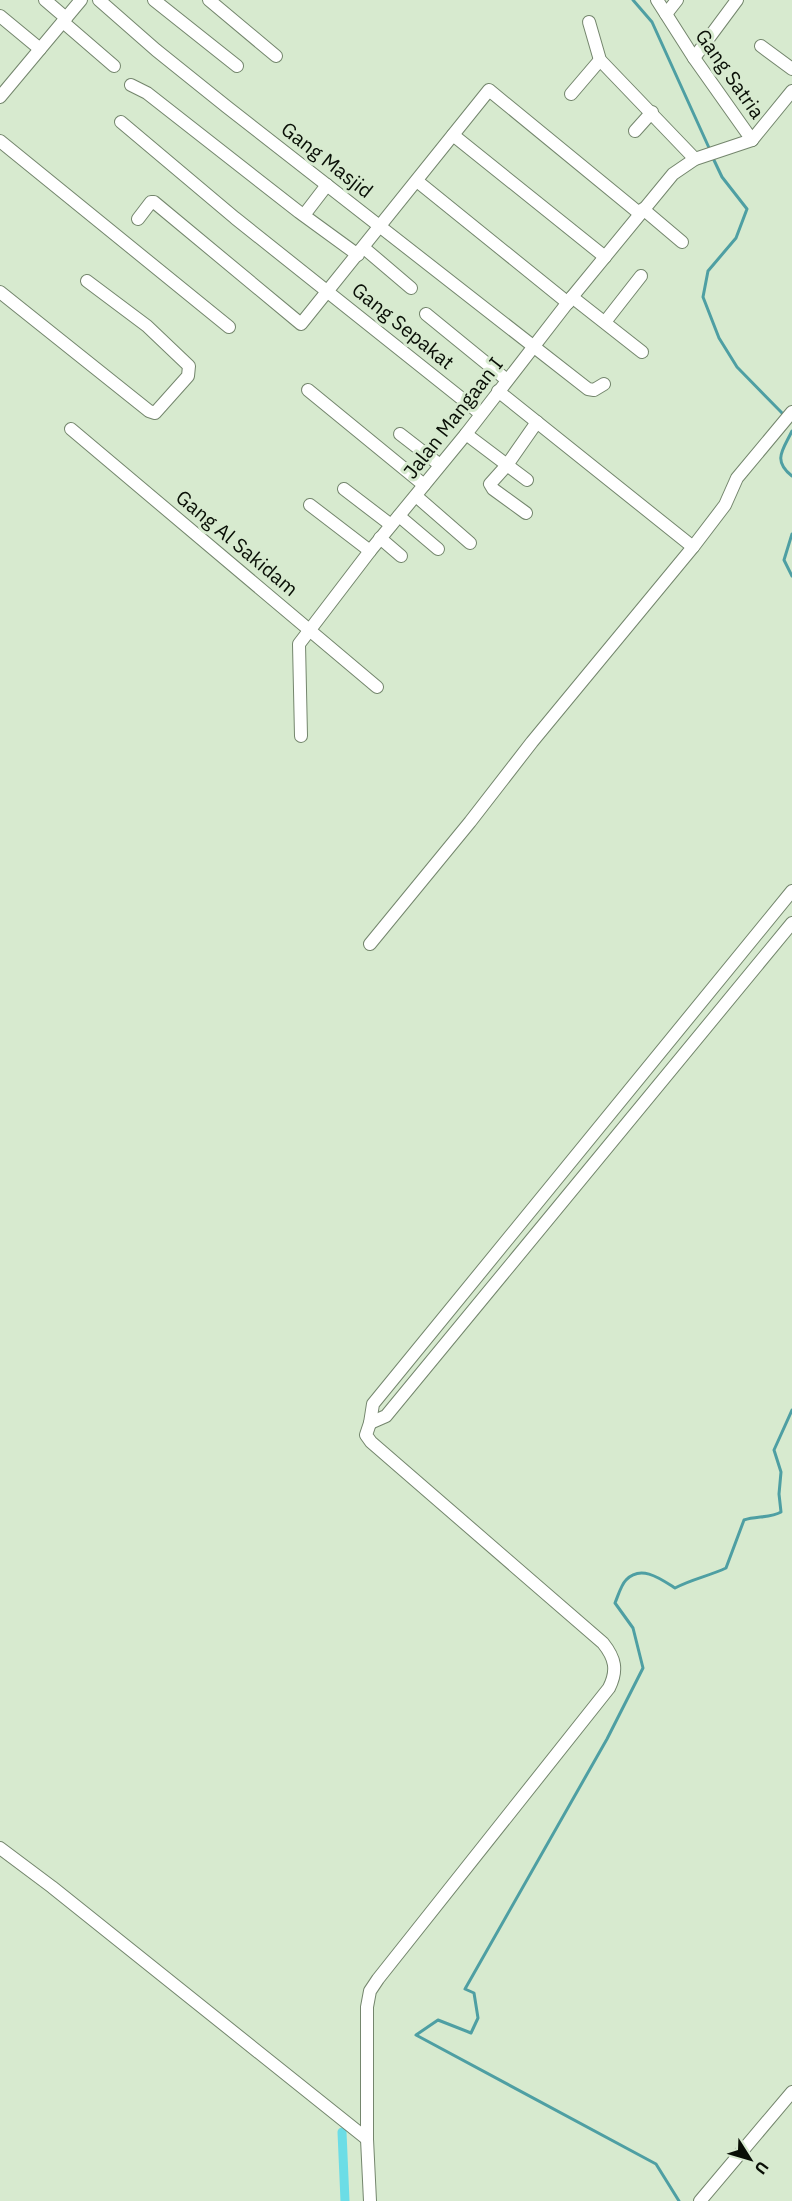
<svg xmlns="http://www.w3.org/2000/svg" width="792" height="2201" font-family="'IBM Plex Sans',sans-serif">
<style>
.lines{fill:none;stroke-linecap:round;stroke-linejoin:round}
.stream{stroke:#4e9fa3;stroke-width:3}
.canal{stroke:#6cdde6;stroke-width:9}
.minor-casing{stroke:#74866d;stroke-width:14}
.minor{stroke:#fff;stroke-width:12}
.labels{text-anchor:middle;stroke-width:6;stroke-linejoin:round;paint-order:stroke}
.street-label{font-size:20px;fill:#090f06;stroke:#d7eacf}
</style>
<rect width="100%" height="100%" fill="#d7eacf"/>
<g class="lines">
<!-- stream -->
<g class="stream">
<polyline points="633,0 652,22 710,150"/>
<polyline points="712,156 722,177 747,209 736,238 708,271 703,297 719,338 737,367 785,416"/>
<path d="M792,431C783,450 772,460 792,476"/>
<polyline points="792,534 784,560 792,576"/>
<path d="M679,2201L656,2164L416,2035L438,2020L471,2033L478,2018L474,1993L465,1989L607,1739L643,1668L633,1628L615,1603C618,1596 621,1585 626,1580C641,1564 661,1579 675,1588C692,1579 709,1576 726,1568L744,1520C756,1516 771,1518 781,1512L779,1494L781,1472L774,1450L792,1410"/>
</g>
<!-- canal -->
<polyline class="canal" points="342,2132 345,2201"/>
<defs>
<g id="minor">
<polyline points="45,0 66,18"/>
<polyline points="99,0 156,50 227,107 588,389 594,390 604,384"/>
<polyline points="154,0 237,66"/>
<polyline points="209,0 276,56"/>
<polyline points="657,0 694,58 752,140"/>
<polyline points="666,14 677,0"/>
<polyline points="0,16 40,49"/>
<polyline points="63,22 114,66"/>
<polyline points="589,22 600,60 695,159"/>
<polyline points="761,46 792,69"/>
<polyline points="694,58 737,0"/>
<polyline points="131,85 147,93 299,212 358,255"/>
<polyline points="571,94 600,60"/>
<polyline points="0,97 81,0"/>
<polyline points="121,122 235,218 481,414"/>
<polyline points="635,131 652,112"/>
<polyline points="453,135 605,257"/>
<polyline points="752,140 792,91"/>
<polyline points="0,141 229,327"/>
<polyline points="417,181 568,303"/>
<polyline points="643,209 682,242"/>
<polyline points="304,215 327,185"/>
<polyline points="138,219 151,202 154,202 301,324 489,90 639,213"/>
<polyline points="364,248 411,288"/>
<polyline points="0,292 149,411 155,413 188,376 189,366 147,326 87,281"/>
<polyline points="572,297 642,352"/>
<polyline points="426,314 507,380"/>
<polyline points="605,322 641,276"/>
<polyline points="308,390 424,485"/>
<polyline points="498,391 693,547"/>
<polyline points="71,429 377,687"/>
<polyline points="400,434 440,465"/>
<polyline points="466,434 527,480"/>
<polyline points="344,489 391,525"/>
<polyline points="416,496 470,543"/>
<polyline points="310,505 370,551"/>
<polyline points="526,513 493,489 490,484 507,465 537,422"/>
<polyline points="399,516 438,549"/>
<polyline points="380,538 401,556"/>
<polyline points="301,736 299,644 370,551 466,434 572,297 673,174 695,159 752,140"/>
<polyline points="370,944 470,822 532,742 693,547 725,505 737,478 792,412"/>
<polyline points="370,1423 386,1416 792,923"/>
<polyline points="0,1848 52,1887 367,2139"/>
<path d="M370,2201L367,2139V2007L370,1991L378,1979L609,1688C618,1670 615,1658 603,1643L371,1442L366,1435L370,1423L373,1404L792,891"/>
<polyline points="700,2201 792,2092"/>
</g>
</defs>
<!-- minor casing -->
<use href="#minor" class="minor-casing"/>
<!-- minor -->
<use href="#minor" class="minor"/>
</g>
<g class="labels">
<!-- street labels -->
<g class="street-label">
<text transform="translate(730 74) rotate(55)" y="7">Gang Satria</text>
<text transform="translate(327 160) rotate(38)" y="7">Gang Masjid</text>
<text transform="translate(403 326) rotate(39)" y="7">Gang Sepakat</text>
<text transform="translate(453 418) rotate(-52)" y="7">Jalan Mangaan I</text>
<text transform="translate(237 543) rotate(40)" y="7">Gang Al Sakidam</text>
</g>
</g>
<!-- north arrow -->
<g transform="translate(750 2159) rotate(127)" stroke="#d7eacf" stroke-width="4.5" paint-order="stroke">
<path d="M0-4.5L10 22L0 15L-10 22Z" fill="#090f06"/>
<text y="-9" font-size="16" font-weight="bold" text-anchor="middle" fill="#090f06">U</text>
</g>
</svg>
